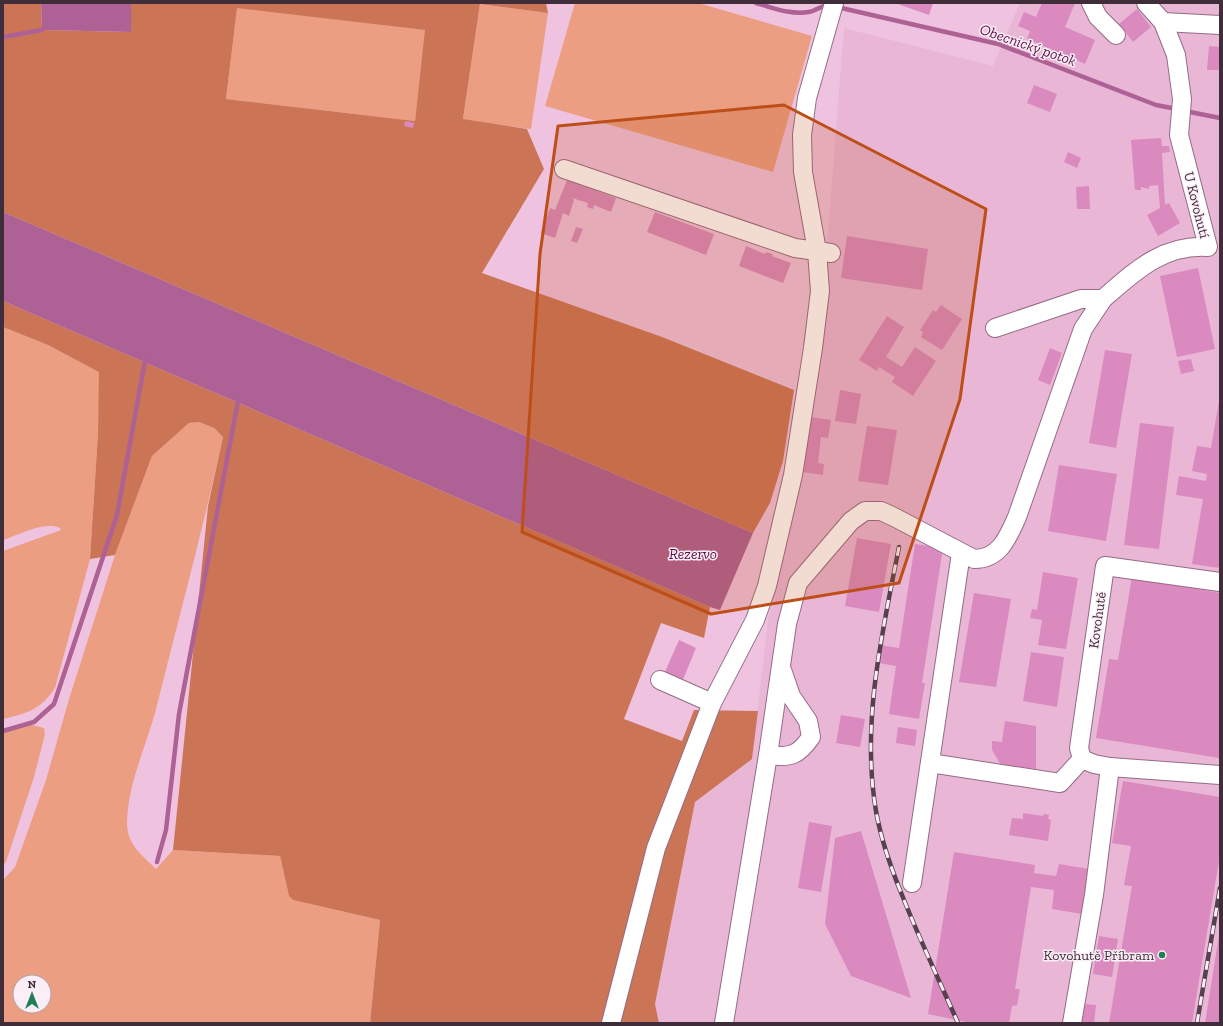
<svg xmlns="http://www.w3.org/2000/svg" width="1223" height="1026" font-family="'Zilla Slab',serif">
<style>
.built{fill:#e9b6d6}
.green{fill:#ec9e82;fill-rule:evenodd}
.forest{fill:#cb7556;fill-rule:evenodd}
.water{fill:#ad6194}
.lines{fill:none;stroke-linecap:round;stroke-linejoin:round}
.stream{stroke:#ad6194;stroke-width:4.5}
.building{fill:#da8abf}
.minor-casing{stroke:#936c85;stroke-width:20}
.minor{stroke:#fff;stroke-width:18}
.rail-casing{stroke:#55414e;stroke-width:4.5}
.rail{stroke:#fceef7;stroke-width:3;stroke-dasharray:9;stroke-linecap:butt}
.marked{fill:#be4e17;fill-opacity:0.2;stroke:#be4e17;stroke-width:3;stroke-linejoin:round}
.poi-dot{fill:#207f57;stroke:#fceef7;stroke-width:1.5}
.labels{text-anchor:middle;stroke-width:3;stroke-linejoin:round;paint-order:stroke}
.street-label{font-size:14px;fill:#3f2e39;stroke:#fceef7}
.poi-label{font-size:14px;fill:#3f2e39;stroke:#fceef7;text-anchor:end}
.water-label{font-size:15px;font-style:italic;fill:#581146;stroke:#fceef7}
</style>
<rect width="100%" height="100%" fill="#efc3df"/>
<!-- built -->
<polygon class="built" points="1020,3 1220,3 1220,1023 659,1023 655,1004 695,802 752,759 768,618 802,472 810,417 816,387 844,28 993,66"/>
<!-- green -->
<g class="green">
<polygon points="575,3 698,3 812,36 773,172 545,106"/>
<polygon points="480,4 548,13 531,129 463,120"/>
<polygon points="237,7 426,30 415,121 226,99"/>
<path d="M3,327L48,345L100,372L98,433L90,559L55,688C40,710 28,713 3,719V551L61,530L60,528C44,521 19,535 3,540Z"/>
<path d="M199,422L214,428L223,437C203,530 178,621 155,713C145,749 128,784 127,822C127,845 141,854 156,869L173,850L280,856L289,896L293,900L380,920L370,1023H3V880L15,867L46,780L69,699L115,555L152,456L189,423ZM20,982H44V1006H20Z"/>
<polygon points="20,725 32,725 44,728 45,734 34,777 6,862 3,865 3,730"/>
</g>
<!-- forest -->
<g class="forest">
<path d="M3,3H41L42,30L131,32V3H546L548,13L480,4L463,119L527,129L544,169L482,273L662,337L794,390L783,461L770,503L753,533L3,212ZM237,8L425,30L415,121L226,99Z"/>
<polygon points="3,301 710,607 704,638 661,623 624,719 682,741 694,710 758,711 752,759 695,802 655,1004 659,1023 370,1023 380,920 293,900 289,896 280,856 173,850 208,506 223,437 214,428 199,422 189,423 152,456 115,555 90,559 98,433 99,372 48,345 3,327"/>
</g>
<!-- water -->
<g class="water">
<polygon points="41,3 131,3 131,32 42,30"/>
<polygon points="3,212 753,533 720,610 710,607 3,301"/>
</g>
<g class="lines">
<!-- stream -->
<g class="stream">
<path d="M756,3C774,8 790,15 809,12C816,11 822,4 830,6"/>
<polyline points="837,7 998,44 1156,105 1177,109"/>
<polyline points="3,37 42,30"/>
<polyline points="1185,111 1220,118"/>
<polyline points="3,731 34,722 54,704 117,515 145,361 144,355"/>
<polyline points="157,862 166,830 179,714 238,401 236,395"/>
</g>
</g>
<!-- building -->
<g class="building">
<polygon points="895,3 933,3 929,15"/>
<polygon points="1042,3 1075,3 1065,27 1095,40 1085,64 1027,39 1030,31 1018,26 1024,12 1036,17"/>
<polygon points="1137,9 1151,27 1133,42 1119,24"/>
<polygon points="1209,46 1220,47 1220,70 1207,70"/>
<polygon points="1034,85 1057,94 1050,112 1027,103"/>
<polygon points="405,121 414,123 413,128 404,126"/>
<polygon points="1161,138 1162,146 1169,146 1170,152 1162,153 1165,205 1169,203 1180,223 1158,236 1147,215 1160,208 1158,185 1149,186 1149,189 1141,187 1141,190 1135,190 1131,140"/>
<polygon points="1068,152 1081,158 1077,168 1064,162"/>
<polygon points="567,180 616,198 611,212 594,205 593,209 587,207 588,203 572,198 574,200 569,216 563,213 555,238 541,233 550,208 555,210"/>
<polygon points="1089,186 1090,209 1077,209 1076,187"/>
<polygon points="655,212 714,234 706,255 647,232"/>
<polygon points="576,227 583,229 577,243 571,241"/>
<polygon points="847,236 928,249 922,290 841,278"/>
<polygon points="746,246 765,254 766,252 773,254 772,256 791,263 783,283 739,266"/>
<polygon points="1198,268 1215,349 1177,357 1160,276"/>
<polygon points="941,305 962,319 942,350 921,337 923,332 920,330 933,310 936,312"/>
<polygon points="887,316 904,327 886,357 902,367 915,347 936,361 913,396 892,382 895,377 879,367 877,371 859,360"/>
<polygon points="1050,348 1062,353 1050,385 1038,380"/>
<polygon points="1105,350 1132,354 1116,448 1089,443"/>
<polygon points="1191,359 1194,371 1181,374 1178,361"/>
<polygon points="840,390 861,394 856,424 835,421"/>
<polygon points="1219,401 1220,402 1220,568 1192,564 1203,499 1176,495 1179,476 1206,481 1207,474 1192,471 1197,446 1211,448"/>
<polygon points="810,417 831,420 828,438 821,437 818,463 824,464 823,475 802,472"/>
<polygon points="1140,423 1174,427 1159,549 1124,545"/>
<polygon points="867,426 897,430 888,485 858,481"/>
<polygon points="1059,465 1117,474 1106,541 1048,531"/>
<polygon points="857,538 891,544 879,612 845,606"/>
<polygon points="915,544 943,548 922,683 925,683 919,719 889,714 896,666 879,663 881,645 899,648"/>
<polygon points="1043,572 1078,578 1066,649 1038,645 1042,620 1030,618 1032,609 1037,610"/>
<polygon points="1132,577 1220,593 1219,758 1096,738 1109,659 1118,660"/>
<polygon points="974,593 1011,599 996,687 959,682"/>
<polygon points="679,640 696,648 682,682 664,674"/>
<polygon points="1031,652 1064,657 1057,707 1023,701"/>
<polygon points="841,715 865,719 860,747 836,743"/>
<polygon points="1005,721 1036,726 1036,769 1001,765 992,750 992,741 1002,742"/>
<polygon points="898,727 917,730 915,746 896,743"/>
<polygon points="1123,781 1220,797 1220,855 1192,1023 1109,1023 1132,886 1124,885 1131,846 1112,843"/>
<polygon points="1023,813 1043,816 1044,814 1049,815 1048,819 1051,820 1048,841 1009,835 1012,818 1023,819"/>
<polygon points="809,822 832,826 821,892 798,888"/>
<polygon points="861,831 911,998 851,976 825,924 835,838"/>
<polygon points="954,852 1035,865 1034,873 1056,876 1059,864 1089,869 1082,914 1052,909 1054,890 1031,887 1015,989 1020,989 1017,1005 1012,1006 1009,1023 971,1023 928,1014"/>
<polygon points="1219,935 1220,1023 1205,1023"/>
<polygon points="1099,936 1118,939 1112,977 1093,974"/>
<polygon points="1084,1004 1096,1005 1094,1023 1081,1023"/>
</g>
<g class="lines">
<defs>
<g id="minor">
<polyline points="1091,3 1098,17 1116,35"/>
<polyline points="1163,22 1220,25"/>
<polyline points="564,169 795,248 831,253"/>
<path d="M995,328L1081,299H1103C1135,271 1163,244 1208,247L1179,135L1182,99L1176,55L1163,22L1146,3"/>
<polyline points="1220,582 1105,566 1079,748 1082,759 1094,764 1110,767 1220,775"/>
<polyline points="660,680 712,703"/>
<path d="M768,755C790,758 798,756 811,737L808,721L791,696L782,670"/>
<polyline points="930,763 1060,783 1082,759"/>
<polyline points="912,883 961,553"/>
<polyline points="611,1023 656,848 712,703 755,620 767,586 793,475 813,348 820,291 817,251 803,172 802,135 807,98 834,3"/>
<path d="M724,1023L768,755L787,624L798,583L851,521L865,511H881L894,517L974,559C1000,559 1008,537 1017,517L1083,329L1103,299"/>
<polyline points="1072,1023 1094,895 1110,767"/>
</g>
</defs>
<!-- minor casing -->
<use href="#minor" class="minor-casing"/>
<!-- minor -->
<use href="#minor" class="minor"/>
<defs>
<g id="rail">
<path d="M899,547C882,634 861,723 876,811C881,840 891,868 902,895C919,938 939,980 958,1023"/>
<polyline points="1197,1023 1220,888"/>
</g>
</defs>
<!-- rail casing -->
<use href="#rail" class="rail-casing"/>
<!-- rail -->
<use href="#rail" class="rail"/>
</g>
<!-- marked area -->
<path class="marked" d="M784,105L986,209L960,399L899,583L711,614L522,532L540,254L558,126Z"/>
<!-- markers -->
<circle class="poi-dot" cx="1162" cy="955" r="4"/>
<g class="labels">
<!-- street labels -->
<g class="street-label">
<text transform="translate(1197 205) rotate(76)" y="5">U Kovohutí</text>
<text transform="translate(1097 620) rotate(-82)" y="5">Kovohutě</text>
</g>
<!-- poi labels -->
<g class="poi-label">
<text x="1154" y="960">Kovohutě Příbram</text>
</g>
<!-- water labels -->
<g class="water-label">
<text transform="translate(1028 45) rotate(19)" y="5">Obecnický potok</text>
<text x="693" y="559">Rezervo</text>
</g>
</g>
<!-- border -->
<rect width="1223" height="1026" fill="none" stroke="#3f2e39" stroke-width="8"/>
<!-- north arrow -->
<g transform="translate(32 994)"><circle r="19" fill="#fceef7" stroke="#b0a1ab"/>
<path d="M0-3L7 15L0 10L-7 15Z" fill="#207f57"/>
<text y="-6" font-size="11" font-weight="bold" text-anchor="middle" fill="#3f2e39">N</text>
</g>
</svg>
